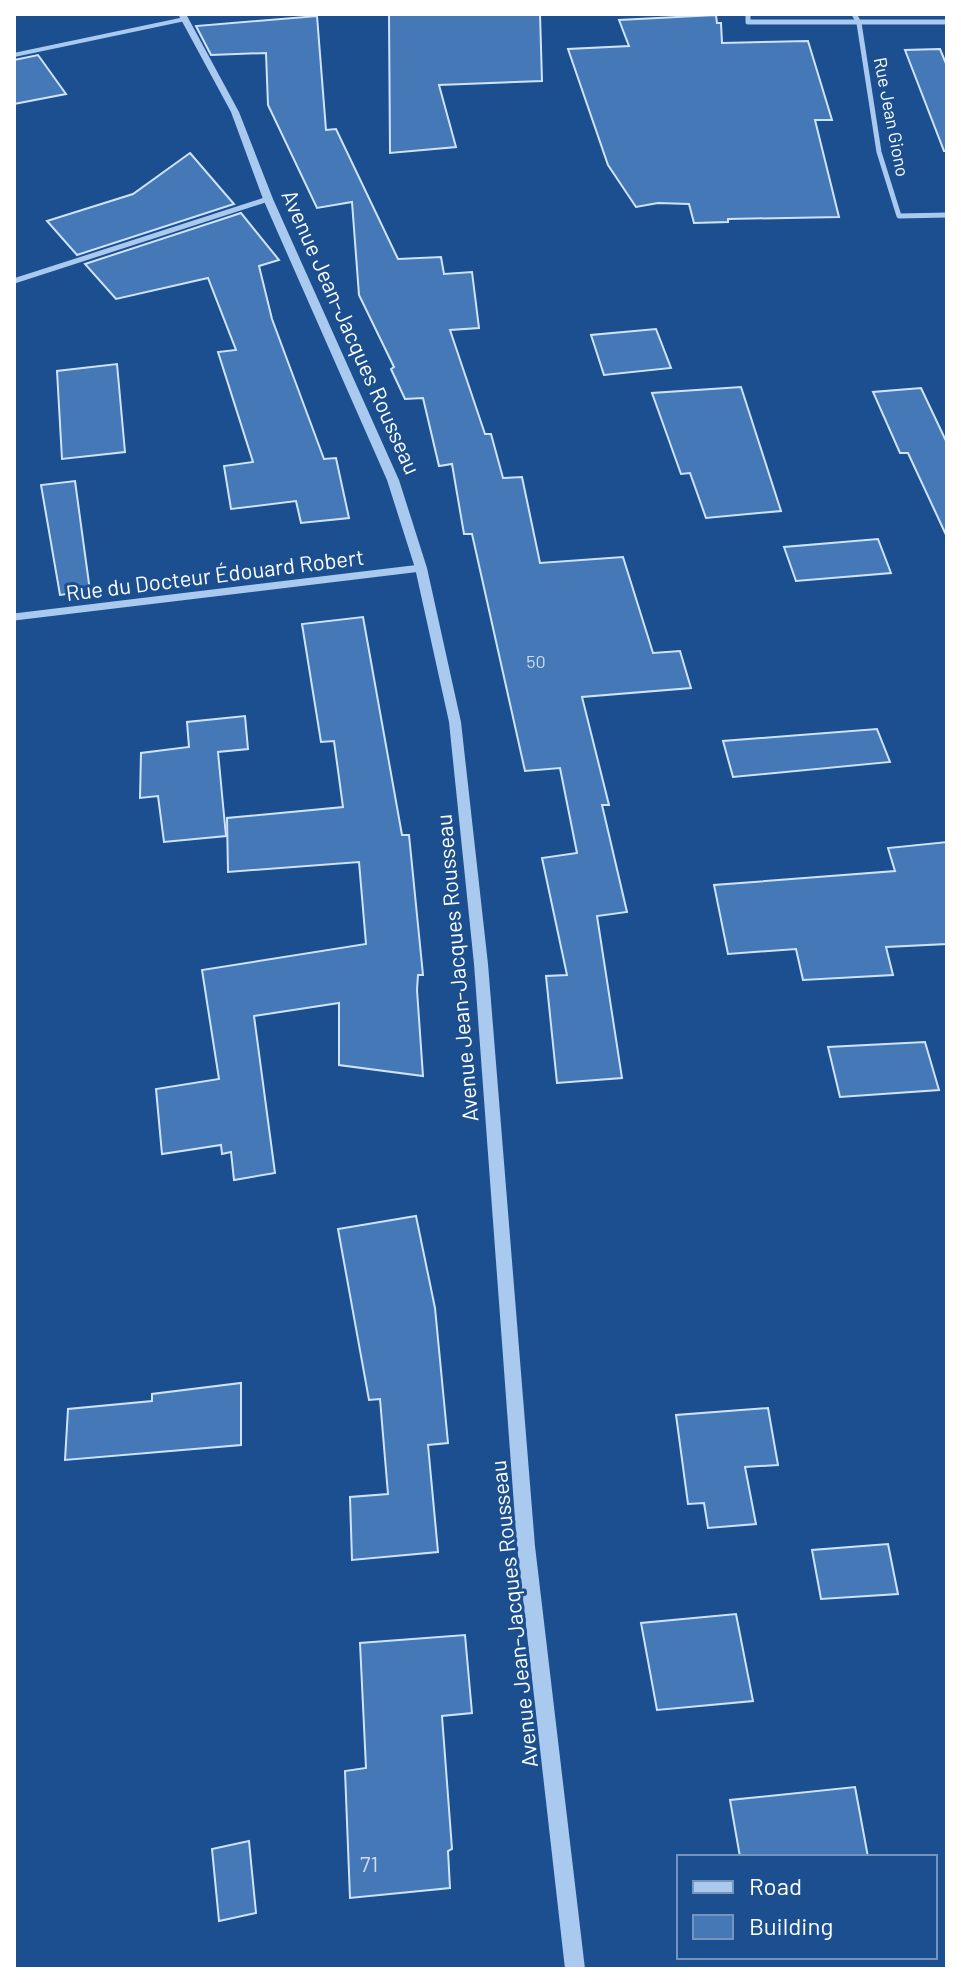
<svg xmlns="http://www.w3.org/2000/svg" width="961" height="1983" font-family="Barlow,sans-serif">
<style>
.building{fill:#4478b7;stroke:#cfe3fa;stroke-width:2}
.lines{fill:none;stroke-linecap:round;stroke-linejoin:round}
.service{stroke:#a9c9ee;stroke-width:4}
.minor-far1{stroke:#a9c9ee;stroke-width:5}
.minor{stroke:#a9c9ee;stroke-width:7}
.tertiary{fill:#a9c9ee;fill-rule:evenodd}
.labels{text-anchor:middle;stroke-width:6;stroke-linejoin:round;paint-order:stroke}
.far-street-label{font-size:18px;fill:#fff;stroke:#1b4f8f}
.number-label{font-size:18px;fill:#d0dded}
.street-label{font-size:22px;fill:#fff;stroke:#1b4f8f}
.near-number-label{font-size:22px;fill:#d0dded}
</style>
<rect width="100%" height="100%" fill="#1b4f8f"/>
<!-- building -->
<g class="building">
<polygon points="389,14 540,14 542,81 439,85 456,147 390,153"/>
<polygon points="716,15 717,23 721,23 722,43 808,41 832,120 815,120 839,217 728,219 728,222 694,223 689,204 658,203 636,207 608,165 568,49 629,46 619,20"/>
<polygon points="317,16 326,130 336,129 398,259 441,257 444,274 472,272 479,328 450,330 485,434 491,434 503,478 522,477 540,563 623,557 653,653 680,651 691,688 582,697 609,805 602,805 627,912 597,916 622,1078 557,1083 546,976 567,975 542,858 577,853 560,768 525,771 472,534 464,534 452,464 439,466 423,398 405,399 391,369 394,367 359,295 352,202 317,208 268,105 266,53 211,55 196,26"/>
<polygon points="940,49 947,66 947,151 944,151 905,50"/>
<polygon points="38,55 66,94 14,104 14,60"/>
<polygon points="190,153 234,204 77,255 47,221 133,194"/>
<polygon points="241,213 279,260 259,266 272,319 324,459 336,458 349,518 301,523 296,501 231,509 224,466 253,462 218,352 236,350 208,278 116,299 85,264"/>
<polygon points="656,329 671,368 604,375 591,335"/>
<polygon points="117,364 125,452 62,459 57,371"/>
<polygon points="741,387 781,511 706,518 690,473 681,474 652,393"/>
<polygon points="921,388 947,443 947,537 908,453 900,453 873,392"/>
<polygon points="75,481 90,591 60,595 41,485"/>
<polygon points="878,539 891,573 796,581 784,547"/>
<polygon points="363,617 402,835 409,835 423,975 418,975 417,990 423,1076 339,1065 339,1003 254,1016 275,1173 234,1180 231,1152 222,1154 221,1145 162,1154 156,1089 219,1079 202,970 366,944 359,862 228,872 227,818 343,807 334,741 321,742 302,624"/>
<polygon points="245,716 248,749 218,752 226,836 164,842 158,796 140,798 141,753 189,747 187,722"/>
<polygon points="877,729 890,762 733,777 723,741"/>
<polygon points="947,842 947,944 886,947 893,975 803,980 796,949 728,954 714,885 895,871 888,848"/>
<polygon points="925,1042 939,1090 840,1097 828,1047"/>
<polygon points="416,1216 435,1308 448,1443 428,1445 438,1552 352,1560 350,1497 388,1494 380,1399 369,1400 338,1229"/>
<polygon points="241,1383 241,1445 65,1460 68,1409 152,1401 152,1394"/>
<polygon points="768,1408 778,1465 745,1467 756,1524 708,1528 704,1503 688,1504 676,1415"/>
<polygon points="888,1544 898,1594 821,1599 812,1550"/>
<polygon points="736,1614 753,1701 657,1710 641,1623"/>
<polygon points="465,1635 472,1713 442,1716 452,1849 448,1851 450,1888 350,1898 345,1771 366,1768 360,1643"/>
<polygon points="855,1787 868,1857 740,1857 730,1800"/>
<polygon points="249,1841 256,1913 219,1921 212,1849"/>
</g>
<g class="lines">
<!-- service -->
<polyline class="service" points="14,55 185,19"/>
<!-- minor-far1 -->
<g class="minor-far1">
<polyline points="748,14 748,22 947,22"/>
<polyline points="854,14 859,23 879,152 899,216 947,215"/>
<polyline points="14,281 268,199"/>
</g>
<!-- minor -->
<polyline class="minor" points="14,617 421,568"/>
<!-- tertiary -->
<polygon class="tertiary" points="178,14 186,14 239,112 273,199 399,480 427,568 461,722 488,964 535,1546 585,1969 565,1969 517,1546 474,964 449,722 415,568 387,480 263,199 231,112"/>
</g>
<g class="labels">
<!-- far-street labels -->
<g class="far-street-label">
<text transform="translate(891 117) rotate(79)" y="6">Rue Jean Giono</text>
</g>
<!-- number labels -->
<g class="number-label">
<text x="536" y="668">50</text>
</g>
<!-- street labels -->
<g class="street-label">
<text transform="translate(351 332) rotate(66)" y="8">Avenue Jean-Jacques Rousseau</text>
<text transform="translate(215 575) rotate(-7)" y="8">Rue du Docteur Édouard Robert</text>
<text transform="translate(457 968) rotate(-95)" y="8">Avenue Jean-Jacques Rousseau</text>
<text transform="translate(514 1614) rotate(-96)" y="8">Avenue Jean-Jacques Rousseau</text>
</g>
<!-- near-number labels -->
<g class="near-number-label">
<text x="369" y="1872">71</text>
</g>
</g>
<!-- border -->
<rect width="961" height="1983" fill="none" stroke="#ffffff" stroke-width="32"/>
<!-- legend -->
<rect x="677" y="1855" width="260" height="104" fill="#1b4f8f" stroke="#7695bc" stroke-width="2"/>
<rect x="693" y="1881" width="40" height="12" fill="#a9c9ee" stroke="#7695bc" stroke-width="2"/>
<text x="749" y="1895" font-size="24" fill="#ffffff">Road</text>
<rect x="693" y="1915" width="40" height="24" fill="#4478b7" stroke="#7695bc" stroke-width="2"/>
<text x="749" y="1935" font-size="24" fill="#ffffff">Building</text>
</svg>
